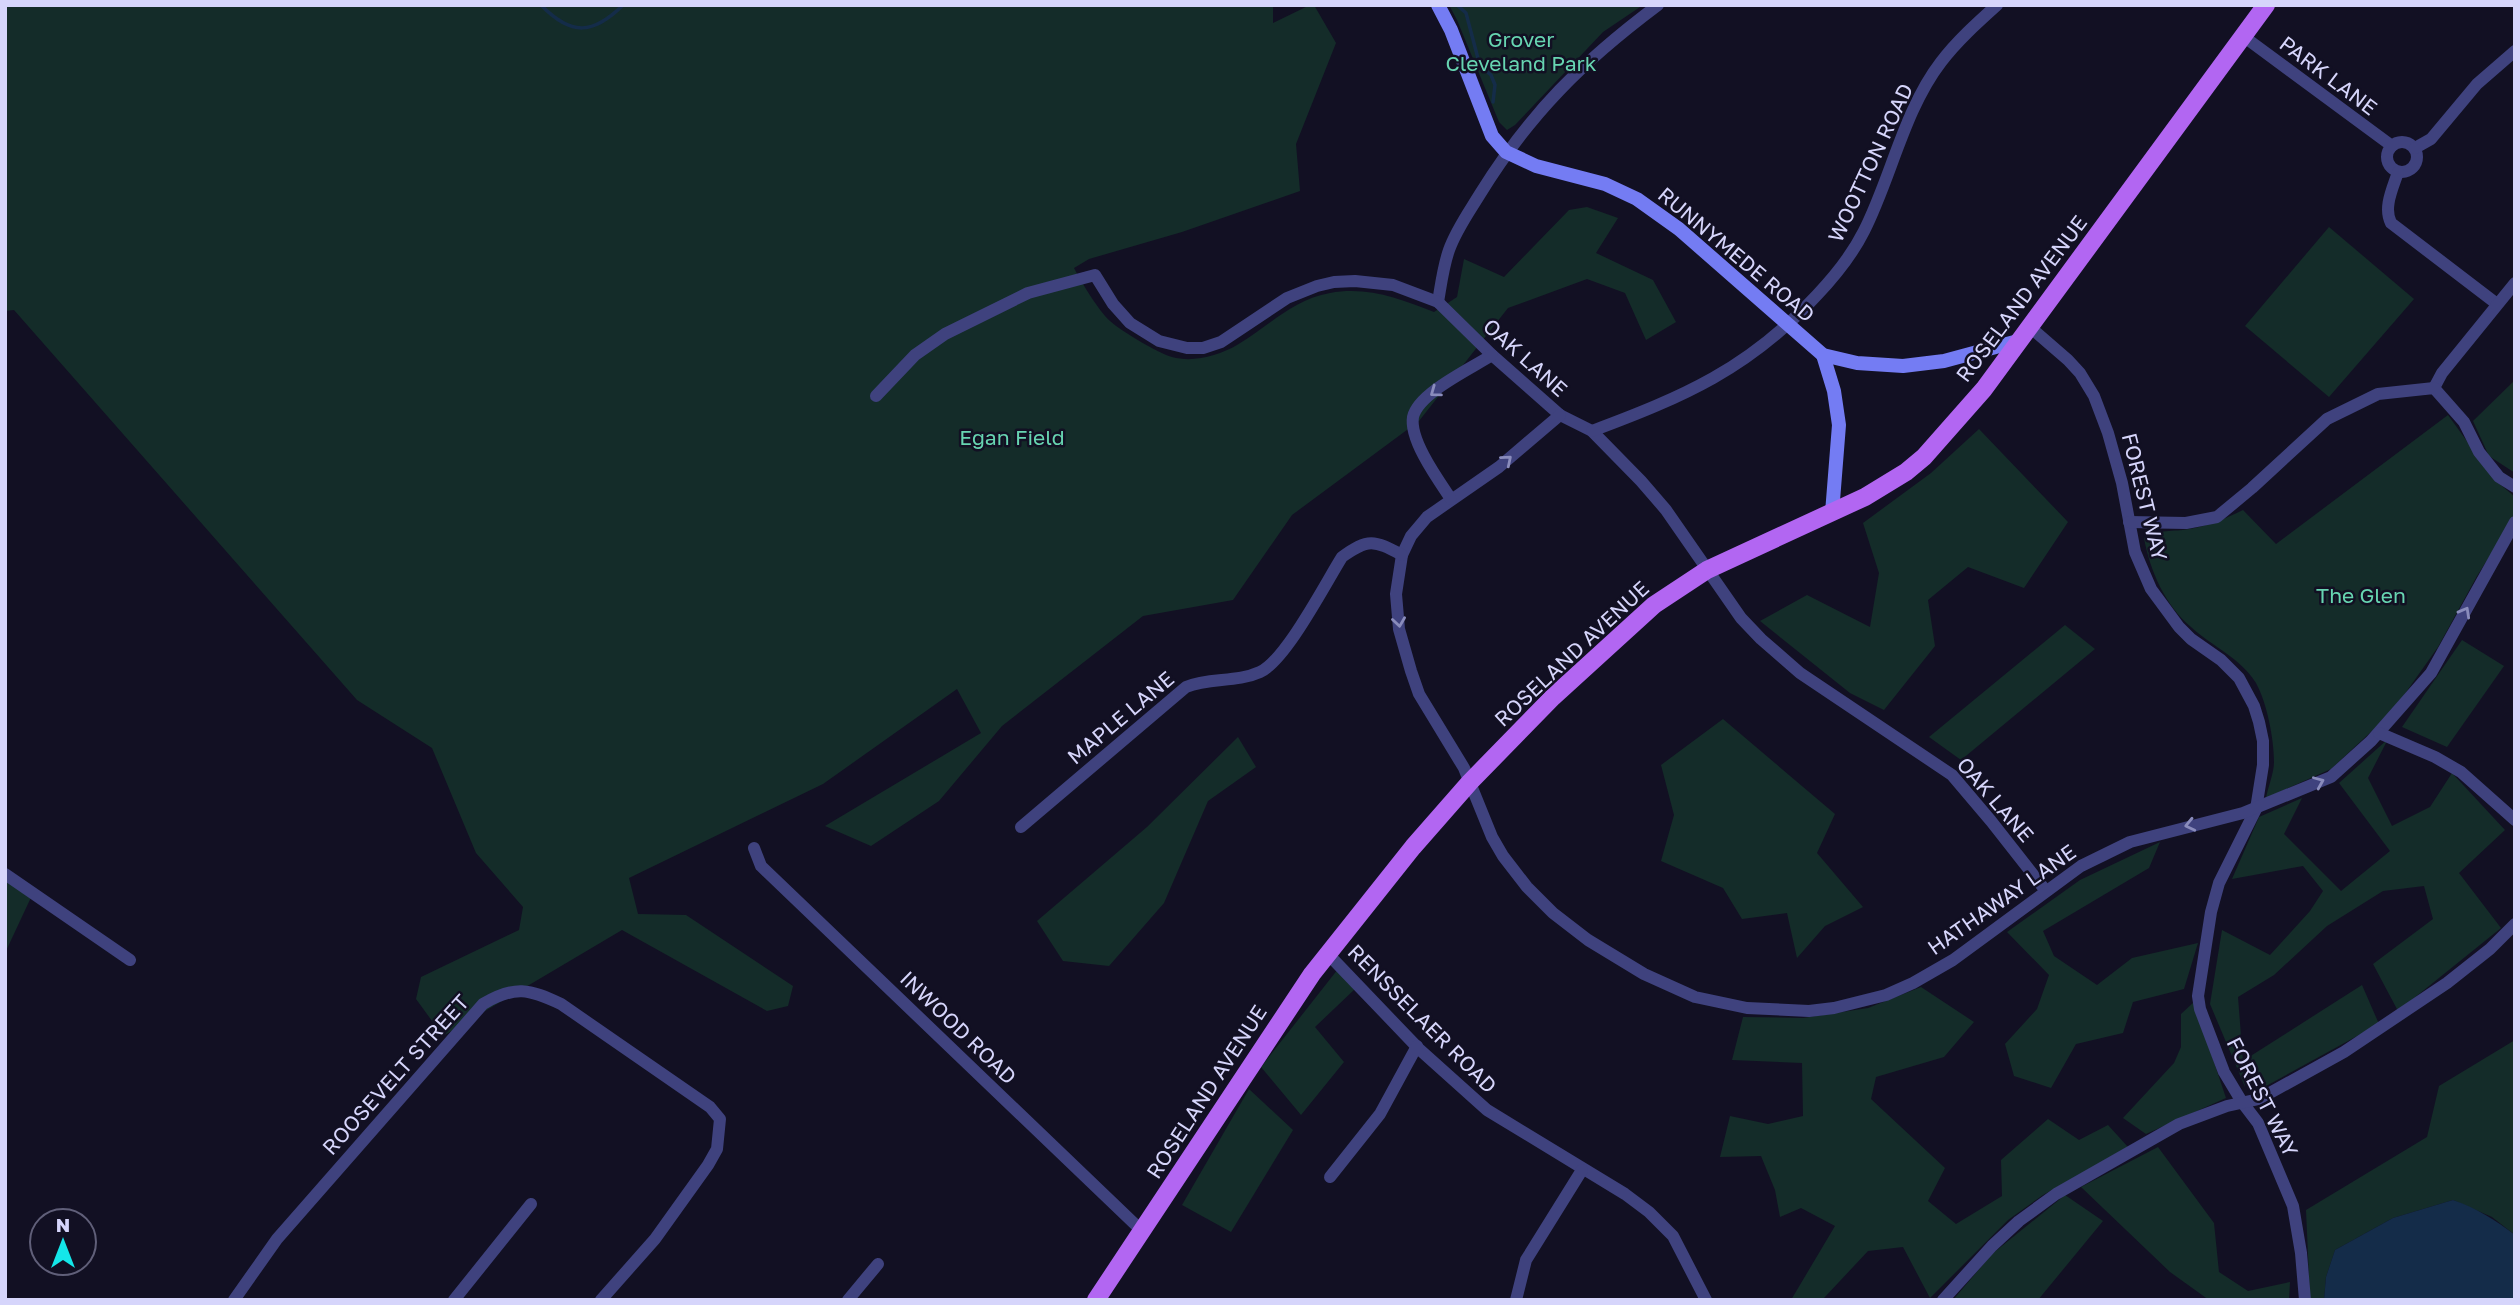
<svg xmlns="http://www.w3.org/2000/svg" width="2520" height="1305" font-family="'Golos Text',sans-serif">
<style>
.green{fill:#142c29}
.water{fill:#142c49}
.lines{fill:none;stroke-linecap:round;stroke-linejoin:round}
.stream{stroke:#142c49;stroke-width:3.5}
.street{stroke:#3f427e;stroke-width:12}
.secondary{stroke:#747cf3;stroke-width:14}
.primary{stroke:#b266f2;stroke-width:18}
.oneway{stroke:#8a8cbc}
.labels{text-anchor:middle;stroke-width:5;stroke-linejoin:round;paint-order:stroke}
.park-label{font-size:21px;fill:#67d5b1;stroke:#121023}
.street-label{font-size:21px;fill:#d6d5fb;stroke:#121023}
</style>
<rect width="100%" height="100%" fill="#121023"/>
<!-- green -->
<g class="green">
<path d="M5,5H1273V23L1310,5H1314L1336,43L1296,144L1300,191L1182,232L1089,259L1074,268C1082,283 1098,310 1110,321C1121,331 1162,356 1176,358C1196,362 1220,355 1237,345C1269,326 1292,300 1330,293C1368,286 1400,299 1434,312L1457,297L1464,259L1504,277L1569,210L1587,207L1618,218L1596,253L1653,280L1676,322L1646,340L1625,293L1587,279L1508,308L1419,421L1292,515L1233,600L1143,616L1002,726L939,801L871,846L825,826L981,733L957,689L823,784L629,878L638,914L686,915L793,986L788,1006L767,1011L622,930L443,1036L416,999L421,977L519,930L523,907L476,853L432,748L357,700L14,310L5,311Z"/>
<polygon points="1449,5 1643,5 1603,32 1515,125 1507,130 1499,122 1457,20"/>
<polygon points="2329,227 2414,299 2329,397 2245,326"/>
<polygon points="2515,380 2515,473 2489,456 2473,421"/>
<path d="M2448,415L2495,480L2515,497V516L2477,576L2438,647L2404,695L2374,729L2331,769L2266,798C2268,787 2274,773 2274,762C2274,739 2267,703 2256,683C2241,658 2211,646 2191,627C2165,605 2150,571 2144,538C2160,529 2172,532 2189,529C2208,526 2225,519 2243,510L2276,544Z"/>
<polygon points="1979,429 2068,522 2024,588 1968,567 1928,600 1935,646 1884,710 1850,693 1760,621 1807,595 1870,627 1879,573 1863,523 1931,473"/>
<polygon points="2065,625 2095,649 1961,760 1929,737"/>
<polygon points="2462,640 2504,666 2447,747 2402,727"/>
<polygon points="1723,719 1835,814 1817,853 1863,907 1825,926 1797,958 1787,913 1742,919 1723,888 1661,861 1674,815 1661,765"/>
<polygon points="1238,737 1256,767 1208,801 1164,903 1109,966 1063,961 1037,921 1147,827"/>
<polygon points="2388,739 2368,778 2392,826 2430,807 2452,773 2505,830 2459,873 2501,928 2398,1011 2373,964 2433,919 2424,886 2383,891 2327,926 2274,975 2238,997 2245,1087 2210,1004 2222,930 2270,955 2310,911 2323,891 2303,866 2232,879 2259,817 2302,798 2284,834 2341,891 2390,851 2339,783"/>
<polygon points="2160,842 2149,868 2043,931 2054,956 2097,985 2132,958 2198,943 2184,989 2133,1002 2123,1033 2076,1044 2051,1088 2014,1076 2005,1044 2037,1009 2049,975 2007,932 2080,880"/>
<polygon points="5,868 34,891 5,953"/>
<polygon points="1338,969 1356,988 1315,1027 1344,1062 1301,1115 1261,1067"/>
<polygon points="2362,985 2379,1024 2257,1091 2249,1057"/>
<polygon points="1921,987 1974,1022 1944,1057 1876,1077 1871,1099 1945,1168 1928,1201 1956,1224 2002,1196 2001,1160 2048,1119 2079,1140 2108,1125 2128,1147 2043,1195 2008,1220 1930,1298 1903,1247 1868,1251 1824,1298 1826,1300 1791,1300 1835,1226 1801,1208 1780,1217 1775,1190 1761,1156 1720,1157 1730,1116 1768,1124 1803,1116 1802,1063 1732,1060 1743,1017 1803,1018 1868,1008"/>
<polygon points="2194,1002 2226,1098 2146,1134 2123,1118 2174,1063 2181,1047 2181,1014"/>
<polygon points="2515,1040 2515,1235 2492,1217 2453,1200 2393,1218 2335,1250 2326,1277 2324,1300 2310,1300 2306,1210 2427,1137 2439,1086"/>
<polygon points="1249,1089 1293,1130 1231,1232 1182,1205"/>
<polygon points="2158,1147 2214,1223 2219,1272 2248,1291 2290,1282 2289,1300 2209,1300 2170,1272 2081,1187"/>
<polygon points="2065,1195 2103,1221 2038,1300 1953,1300 1992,1254"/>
</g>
<!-- water -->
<path class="water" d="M2453,1200C2477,1208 2495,1220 2515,1235V1296L2511,1300H2324L2326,1277L2335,1250L2393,1218Z"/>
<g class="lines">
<!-- stream -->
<g class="stream">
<path d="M541,5C571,36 593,35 623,5"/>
<polyline points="1457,5 1466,13 1480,66 1491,75 1495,85 1493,102"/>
</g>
<!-- street -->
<g class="street">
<polyline points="2243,36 2392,146"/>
<circle cx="2402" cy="157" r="15"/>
<polyline points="2415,148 2431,139 2477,84 2515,51"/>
<path d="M2398,172C2393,188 2383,207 2391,223L2497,304"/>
<path d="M1438,302C1441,285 1443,267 1449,250C1456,230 1469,212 1480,194C1530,113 1582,62 1658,5"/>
<polyline points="2030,327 2068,360 2080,373 2094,396 2108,433 2122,483 2135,552 2151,589 2179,627 2191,639 2221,660 2239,678 2254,706 2259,722 2263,741 2263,765 2256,809 2219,883 2211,912 2198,996 2200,1009 2224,1072 2242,1102 2258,1123 2293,1206 2301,1253 2305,1300"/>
<polyline points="2434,388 2442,373 2515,283"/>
<polyline points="876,396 915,355 945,334 1028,293 1095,275 1113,304 1130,323 1159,341 1187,348 1203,348 1221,342 1287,298 1317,286 1334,282 1355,281 1393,285 1438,302 1492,355 1560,415 1592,431 1641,481 1666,510 1741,618 1761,639 1800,673 1952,775 1991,821 2046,891"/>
<polyline points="1560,415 1499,467 1427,517 1411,536 1402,555 1396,594 1399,629 1411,671 1419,694 1464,768 1492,837 1503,856 1527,887 1553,913 1588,940 1644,974 1695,997 1747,1008 1809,1011 1834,1008 1886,995 1913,983 1953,960 2081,866 2130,842 2243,813 2331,777 2371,741 2431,673 2515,522"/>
<path d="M1592,431C1683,397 1749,369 1817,295C1835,276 1852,255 1864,231C1891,178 1904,110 1941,62C1957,41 1977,23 1997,5"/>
<path d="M1451,499C1439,481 1409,440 1413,417C1418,393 1472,368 1492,355"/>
<polyline points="2129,522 2186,523 2217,517 2252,488 2327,419 2378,394 2434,388 2464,422 2479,452 2499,477 2515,487"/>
<polyline points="2379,733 2435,757 2461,772 2515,820"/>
<path d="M1021,827L1186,687C1209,677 1236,683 1260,672C1286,660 1325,584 1342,557C1368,538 1374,540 1402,555"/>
<polyline points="754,848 761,866 1142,1231"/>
<polyline points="5,874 130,960"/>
<polyline points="1328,954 1419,1049 1487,1110 1625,1194 1649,1212 1673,1236 1706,1300"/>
<polyline points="1330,1177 1380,1114 1417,1046"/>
<path d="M234,1300L277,1239L483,1004C515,985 529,989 561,1004L710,1107L720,1119L717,1149L708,1165L655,1239L601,1300"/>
<polyline points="454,1300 531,1204"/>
<polyline points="848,1300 878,1264"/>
<polyline points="1516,1300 1526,1260 1582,1170"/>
<polyline points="1943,1300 1992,1246 2019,1221 2056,1194 2179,1124 2227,1106 2259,1099 2344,1052 2447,983 2490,949 2515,924"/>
</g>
<!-- secondary -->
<g class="secondary">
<polyline points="1438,5 1451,30 1492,136 1506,152 1536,166 1605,184 1637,199 1679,229 1823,355 1857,363 1903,366 1944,361 2018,341"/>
<polyline points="1823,355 1834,391 1839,425 1832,513"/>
</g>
<!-- primary -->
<polyline class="primary" points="1096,1300 1312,974 1413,847 1470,782 1553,697 1654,605 1707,570 1865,497 1906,472 1924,457 1984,389 2266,5"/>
</g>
<!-- one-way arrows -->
<defs><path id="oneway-chevron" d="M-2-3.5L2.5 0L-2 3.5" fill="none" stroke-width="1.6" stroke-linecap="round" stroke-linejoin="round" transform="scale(1.75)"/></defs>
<g class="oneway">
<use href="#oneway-chevron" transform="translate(1435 392) rotate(144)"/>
<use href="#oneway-chevron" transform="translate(1507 460) rotate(-40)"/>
<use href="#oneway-chevron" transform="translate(2465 612) rotate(-61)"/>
<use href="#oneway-chevron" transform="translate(1399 622) rotate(82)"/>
<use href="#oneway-chevron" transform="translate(2319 782) rotate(-23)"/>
<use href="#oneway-chevron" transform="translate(2190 825) rotate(167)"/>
</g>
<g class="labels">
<!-- park labels -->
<g class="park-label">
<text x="1521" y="47">Grover<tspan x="1521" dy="24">Cleveland Park</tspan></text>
<text x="1012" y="445">Egan Field</text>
<text x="2361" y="603">The Glen</text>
</g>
<!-- street labels -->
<g class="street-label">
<text transform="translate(2328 76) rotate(37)" y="7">PARK LANE</text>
<text transform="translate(1871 163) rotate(-65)" y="7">WOOTTON ROAD</text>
<text transform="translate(1736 255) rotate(40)" y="7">RUNNYMEDE ROAD</text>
<text transform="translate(2022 299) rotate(-53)" y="7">ROSELAND AVENUE</text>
<text transform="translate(1525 358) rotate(42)" y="7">OAK LANE</text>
<text transform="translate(2144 497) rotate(76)" y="7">FOREST WAY</text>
<text transform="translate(1572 654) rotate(-43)" y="7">ROSELAND AVENUE</text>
<text transform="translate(1121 718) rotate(-40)" y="7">MAPLE LANE</text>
<text transform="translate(1995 800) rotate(49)" y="7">OAK LANE</text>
<text transform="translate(2002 900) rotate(-35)" y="7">HATHAWAY LANE</text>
<text transform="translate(1422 1019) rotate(45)" y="7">RENSSELAER ROAD</text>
<text transform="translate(958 1028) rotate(44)" y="7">INWOOD ROAD</text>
<text transform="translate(396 1075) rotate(-48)" y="7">ROOSEVELT STREET</text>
<text transform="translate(1207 1092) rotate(-57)" y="7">ROSELAND AVENUE</text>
<text transform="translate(2262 1097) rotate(63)" y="7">FOREST WAY</text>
</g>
</g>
<!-- border -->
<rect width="2520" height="1305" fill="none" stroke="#d6d5fb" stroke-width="14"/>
<!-- north arrow -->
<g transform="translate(63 1242)"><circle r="33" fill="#121023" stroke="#605f79" stroke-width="2"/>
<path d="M0-5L12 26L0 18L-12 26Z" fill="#14e6e9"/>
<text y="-10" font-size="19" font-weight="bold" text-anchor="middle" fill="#d6d5fb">N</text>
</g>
</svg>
